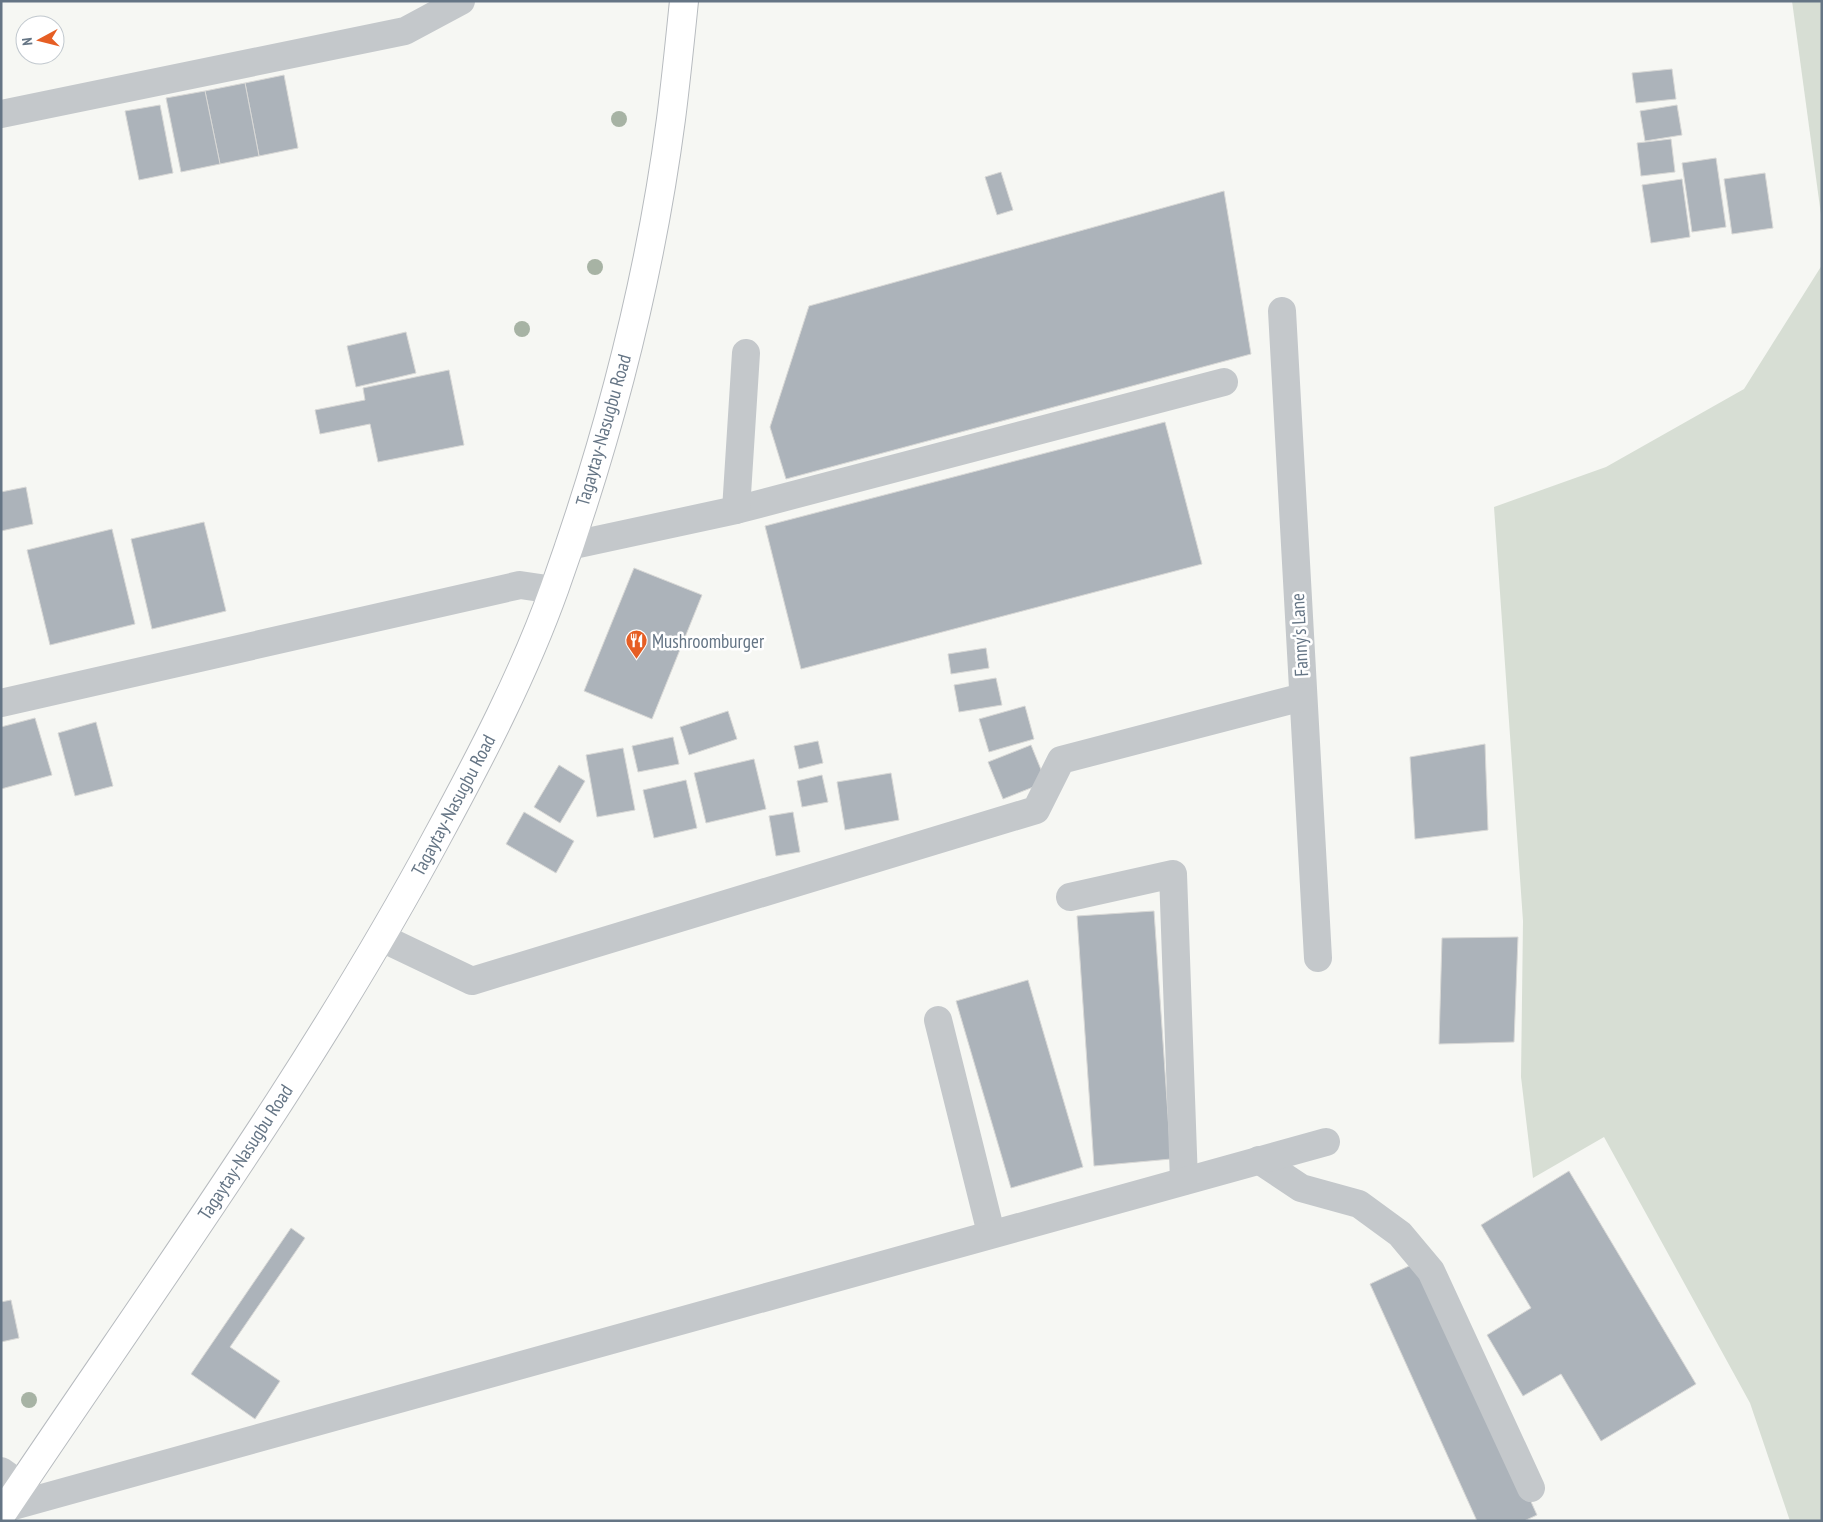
<svg xmlns="http://www.w3.org/2000/svg" width="1823" height="1522" font-family="'PT Sans Narrow',sans-serif">
<style>
.green{fill:#d7ded4}
.building{fill:#acb3ba;stroke:#d8d8d6}
.lines{fill:none;stroke-linecap:round;stroke-linejoin:round}
.major-casing{stroke:#b7bbbf;stroke-width:30}
.minor{stroke:#c4c8cb;stroke-width:28}
.major{stroke:#fff;stroke-width:28}
.tree{fill:#a7b3a4}
.labels{text-anchor:middle;stroke-width:5;stroke-linejoin:round;paint-order:stroke}
.street-label{font-size:19px;fill:#657585;stroke:#fff}
.poi-label{font-size:19px;fill:#657585;stroke:#fff;text-anchor:start}
</style>
<rect width="100%" height="100%" fill="#f6f7f3"/>
<!-- green -->
<g class="green">
<polygon points="1792,1 1822,1 1822,222"/>
<polygon points="1822,265 1822,1521 1790,1521 1750,1403 1604,1137 1533,1178 1521,1077 1523,921 1494,507 1606,467 1744,389"/>
</g>
<!-- building -->
<g class="building">
<polygon points="1672,69 1676,99 1636,103 1632,73"/>
<polygon points="284,75 298,148 259,156 245,83"/>
<polygon points="245,83 259,156 220,164 205,91"/>
<polygon points="205,91 220,164 181,172 166,98"/>
<polygon points="160,105 173,173 139,180 125,111"/>
<polygon points="1677,105 1682,135 1645,141 1640,111"/>
<polygon points="1671,139 1675,172 1641,176 1637,143"/>
<polygon points="1716,158 1726,227 1692,232 1682,163"/>
<polygon points="1001,172 1013,210 997,215 985,177"/>
<polygon points="1765,173 1773,228 1732,234 1724,179"/>
<polygon points="1682,179 1690,237 1651,243 1642,185"/>
<polygon points="1224,191 1251,354 786,479 770,427 809,306"/>
<polygon points="406,332 416,373 356,387 347,346"/>
<polygon points="449,370 464,445 378,462 370,424 320,434 315,410 365,400 363,388"/>
<polygon points="1165,422 1202,564 801,669 765,526"/>
<polygon points="26,487 33,524 1,531 1,492"/>
<polygon points="204,522 226,611 152,629 131,539"/>
<polygon points="112,529 135,624 50,645 27,550"/>
<polygon points="634,568 702,595 652,719 584,691"/>
<polygon points="986,648 989,668 951,674 948,654"/>
<polygon points="996,678 1002,705 959,712 954,685"/>
<polygon points="1025,706 1034,739 989,752 979,719"/>
<polygon points="728,711 737,739 689,755 680,727"/>
<polygon points="35,718 52,775 1,789 1,727"/>
<polygon points="96,722 113,786 75,796 58,733"/>
<polygon points="673,737 679,764 638,772 632,746"/>
<polygon points="818,741 823,763 799,769 794,746"/>
<polygon points="1485,744 1488,830 1415,839 1410,757"/>
<polygon points="1031,745 1046,782 1003,799 988,762"/>
<polygon points="623,748 635,810 597,817 586,755"/>
<polygon points="754,759 766,809 706,823 694,773"/>
<polygon points="559,765 585,781 560,823 534,807"/>
<polygon points="891,773 899,820 845,830 837,782"/>
<polygon points="822,775 828,802 802,807 797,781"/>
<polygon points="686,780 697,828 654,838 643,790"/>
<polygon points="524,812 574,841 556,873 506,844"/>
<polygon points="793,812 800,852 776,856 769,816"/>
<polygon points="1154,911 1171,1159 1094,1166 1077,916"/>
<polygon points="1518,937 1514,1042 1439,1044 1442,938"/>
<polygon points="1028,980 1083,1167 1011,1188 956,1001"/>
<polygon points="1569,1171 1696,1384 1601,1441 1561,1374 1523,1396 1487,1335 1531,1308 1481,1225"/>
<polygon points="291,1228 305,1238 230,1347 280,1381 255,1419 191,1374"/>
<polygon points="1422,1260 1537,1515 1524,1521 1477,1521 1370,1284"/>
<polygon points="11,1300 19,1338 1,1342 1,1302"/>
</g>
<g class="lines">
<defs>
<path id="major" d="M1,1515C150,1292 309,1075 436,839C480,758 524,674 555,587C609,436 650,278 671,119C676,80 680,40 684,1"/>
</defs>
<!-- major casing -->
<use href="#major" class="major-casing"/>
<!-- minor -->
<g class="minor">
<polyline points="1,114 405,31 461,1"/>
<polyline points="1282,311 1318,958"/>
<polyline points="736,510 1224,382"/>
<polyline points="569,546 736,510 746,353"/>
<polyline points="1,703 520,585 554,590"/>
<polyline points="1070,897 1173,874 1184,1181"/>
<polyline points="382,938 472,981 1036,810 1061,760 1303,697"/>
<polyline points="938,1020 991,1233"/>
<polyline points="1259,1160 1301,1188 1359,1204 1400,1234 1431,1271 1531,1488"/>
<polyline points="1,1471 22,1486"/>
<polyline points="6,1508 1326,1142"/>
</g>
<!-- major -->
<use href="#major" class="major"/>
</g>
<!-- trees -->
<g class="tree">
<circle cx="619" cy="119" r="8"/>
<circle cx="595" cy="267" r="8"/>
<circle cx="522" cy="329" r="8"/>
<circle cx="29" cy="1400" r="8"/>
</g>
<!-- icons -->
<defs>
<symbol id="restaurant-pin" viewBox="-11 -11 22 30"><path d="M0 17L-7.5 6A9.5 9.5 0 1 1 7.5 6Z" fill="#e65e24" stroke="#fff"/><path d="M-5-6h1v4h1v-4h1v4h1v-4h1v5L-1.5 .5V6h-2V.5L-5-1ZM5-6V6H3V1.5H1.5Q1.5-4 5-6Z" fill="#fff"/></symbol>
</defs>
<g fill-rule="evenodd">
<use href="#restaurant-pin" x="624" y="628" width="25" height="34"/>
</g>
<g class="labels">
<!-- street labels -->
<g class="street-label">
<text transform="translate(603 430) rotate(-74)" y="7">Tagaytay-Nasugbu Road</text>
<text transform="translate(1299 635) rotate(-93)" y="7">Fanny's Lane</text>
<text transform="translate(453 805) rotate(-62)" y="7">Tagaytay-Nasugbu Road</text>
<text transform="translate(245 1152) rotate(-57)" y="7">Tagaytay-Nasugbu Road</text>
</g>
<!-- poi labels -->
<g class="poi-label">
<text x="652" y="648">Mushroomburger</text>
</g>
</g>
<!-- border -->
<rect width="1823" height="1522" fill="none" stroke="#657585" stroke-width="5"/>
<!-- north arrow -->
<g transform="translate(40 40) rotate(263)"><circle r="24" fill="#ffffff" stroke="#c1c8ce"/>
<path d="M0-4L9 19L0 12L-9 19Z" fill="#e65e24"/>
<text y="-8" font-size="14" font-weight="bold" text-anchor="middle" fill="#657585">N</text>
</g>
</svg>
